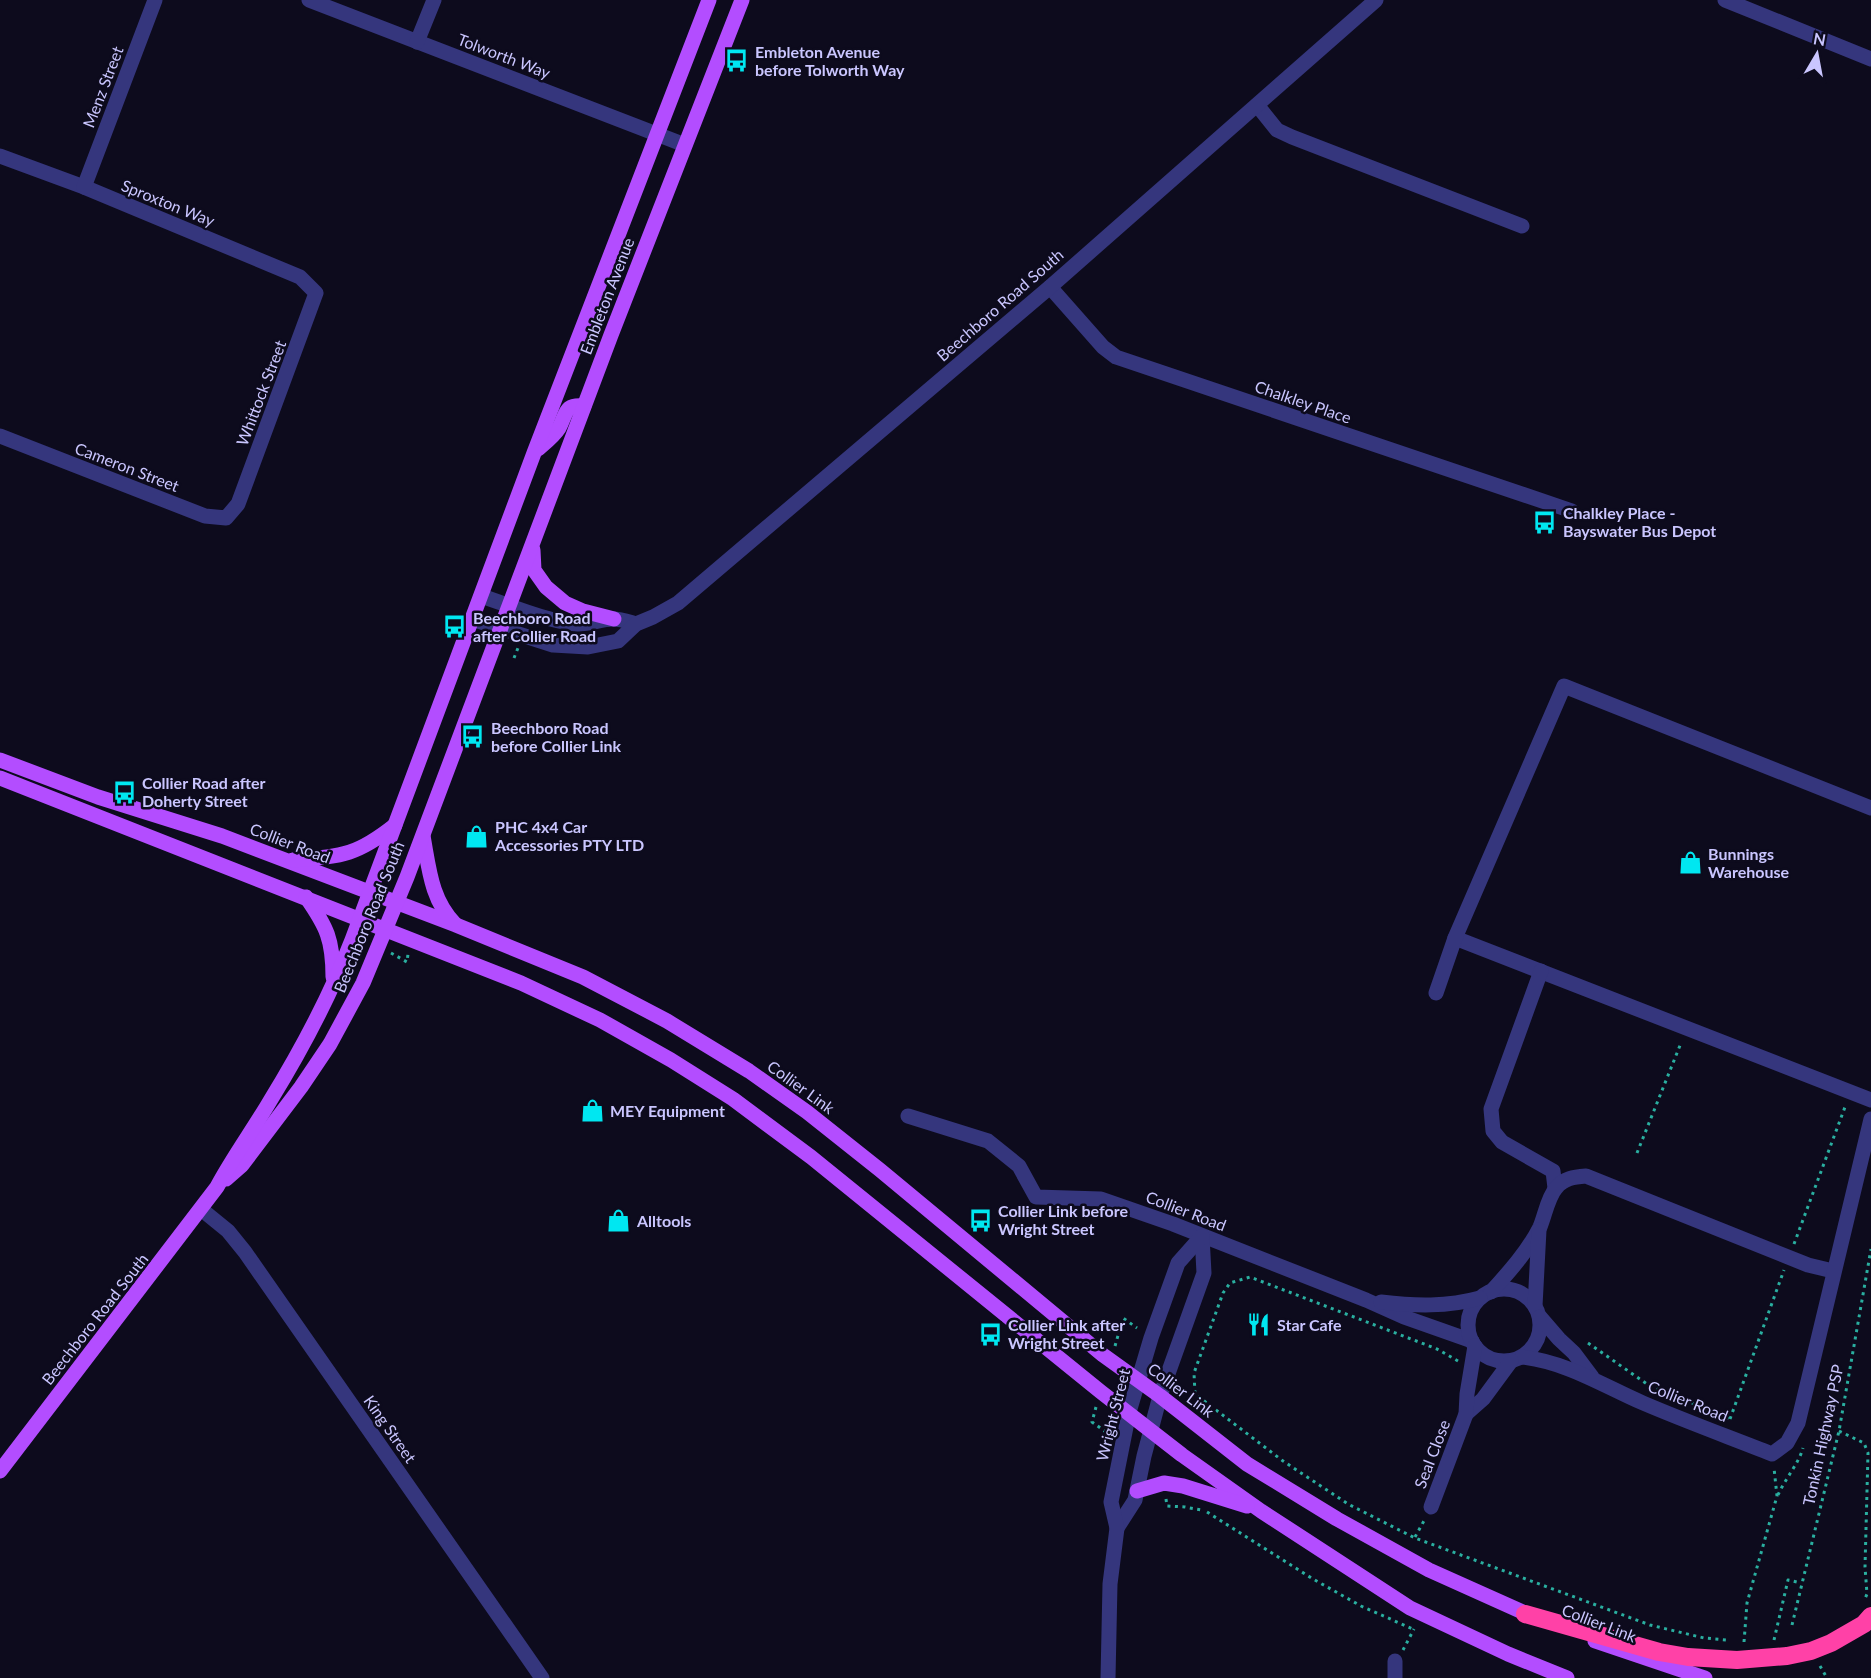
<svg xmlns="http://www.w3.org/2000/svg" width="1871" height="1678" font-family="Lato,sans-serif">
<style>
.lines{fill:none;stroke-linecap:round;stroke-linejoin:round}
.path{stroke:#2aafa0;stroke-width:3;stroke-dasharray:3 4.5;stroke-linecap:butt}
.minor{stroke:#35367d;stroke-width:15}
.major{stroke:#b34dff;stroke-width:15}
.highway{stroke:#ff41a7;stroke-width:18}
.labels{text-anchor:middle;stroke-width:5;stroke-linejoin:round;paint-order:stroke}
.poi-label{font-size:16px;font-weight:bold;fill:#cac6ff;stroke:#0d0b1d;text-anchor:start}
.street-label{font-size:16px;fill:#cac6ff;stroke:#0d0b1d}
</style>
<rect width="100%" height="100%" fill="#0d0b1d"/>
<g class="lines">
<!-- path -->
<g class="path">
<polyline points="514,658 518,648"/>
<polyline points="391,953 407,962 408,954"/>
<polyline points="1637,1153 1681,1043"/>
<polyline points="1794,1244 1845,1107"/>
<polyline points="1588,1343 1647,1384 1730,1419"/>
<polyline points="1115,1346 1123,1318 1137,1328"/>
<polyline points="1458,1361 1437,1349 1250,1277 1230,1283 1223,1293 1194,1373 1195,1394 1283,1461 1348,1504 1415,1538 1650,1625 1704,1638 1727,1640"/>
<polyline points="1096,1407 1092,1422 1110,1435"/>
<polyline points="1730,1419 1784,1270"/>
<polyline points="1839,1431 1864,1443 1868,1453 1865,1567 1867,1594 1864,1601"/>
<path d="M1778,1495C1785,1479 1799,1463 1803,1448"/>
<polyline points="1166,1499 1167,1506 1185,1507 1201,1510"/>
<polyline points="1207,1512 1313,1579 1361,1606 1415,1630"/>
<polyline points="1415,1537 1425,1519"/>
<polyline points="1792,1625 1839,1431 1871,1249"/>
<polyline points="1774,1640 1788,1580 1801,1583"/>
<polyline points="1744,1642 1747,1603 1777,1496 1774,1468"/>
<polyline points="1403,1650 1414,1629"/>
<polyline points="1820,1666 1827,1678"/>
</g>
<!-- minor -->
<g class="minor">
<polyline points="309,0 685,145"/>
<polyline points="1725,0 1871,59"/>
<polyline points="417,42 434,0"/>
<polyline points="1257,105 1277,130 1292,137 1522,226"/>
<polyline points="0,156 84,187 300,277 316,293 238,504 226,518 205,516 0,436"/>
<polyline points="84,187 155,0"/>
<polyline points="1050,287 1103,347 1116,357 1572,511"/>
<path d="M481,596C512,606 543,620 576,624C589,625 601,619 613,619C621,619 629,622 636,624"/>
<polyline points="472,619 553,645 588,647 618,641 636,624 653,617 678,603 1050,287 1376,0"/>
<polyline points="1455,938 1871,1100"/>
<polyline points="1541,971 1491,1109 1493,1131 1502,1142 1553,1171 1555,1188"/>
<polyline points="1436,993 1455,938 1564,686 1871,808"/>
<polyline points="908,1116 988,1141 1019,1166 1036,1197 1101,1199 1173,1224 1366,1300 1404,1317 1472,1341"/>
<polyline points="201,1209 228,1231 245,1252 542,1678"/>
<circle cx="1504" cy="1325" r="36"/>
<path d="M1491,1292C1509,1272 1528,1251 1540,1227C1545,1215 1548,1197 1556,1188C1564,1178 1574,1177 1586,1176L1808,1265L1833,1271"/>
<path d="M1381,1302C1415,1306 1447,1307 1480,1298"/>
<polyline points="1535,1306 1539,1230"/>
<polyline points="1540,1317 1559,1339 1574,1353 1592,1377"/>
<path d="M1522,1357C1566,1362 1602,1385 1643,1403C1685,1421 1729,1437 1772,1454L1787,1443L1798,1423L1871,1119"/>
<polyline points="1466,1414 1483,1399 1511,1361"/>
<polyline points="1431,1507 1466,1414 1467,1394 1475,1346"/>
<polyline points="1117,1528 1135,1500 1144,1456 1160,1396 1204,1273 1202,1236"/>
<polyline points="1108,1678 1110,1584 1117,1528 1111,1502 1129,1412 1151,1338 1178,1263 1202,1236"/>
<polyline points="1395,1678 1395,1661"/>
</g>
<!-- major -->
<g class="major">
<path d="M538,449C545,443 554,436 559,428C567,413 564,404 584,406"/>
<polyline points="533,550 534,570 546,587 565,603 583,611 614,619"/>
<polyline points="0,760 98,797 222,836 456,925 583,977 667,1021 749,1071 807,1112 880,1170 1103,1355 1160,1396 1247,1464 1337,1519 1429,1570 1536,1618"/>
<polyline points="0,778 521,983 600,1020 671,1060 733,1099 811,1157 1101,1392 1182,1455 1261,1511 1410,1608 1508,1654 1567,1678"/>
<path d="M423,836C429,868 431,900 455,924"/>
<path d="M293,860C342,856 356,856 395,825"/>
<path d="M306,897C327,927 333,940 333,977"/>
<polyline points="226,1179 242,1165 301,1087 330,1044 363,983 407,877 611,335 742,0"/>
<path d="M0,1471L217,1187C233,1157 253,1130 270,1101C302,1049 330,996 352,940L534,453L709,0"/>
<polyline points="1137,1491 1164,1483 1183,1486 1247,1506"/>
<polyline points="1595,1641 1705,1678"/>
</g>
<!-- highway -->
<polyline class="highway" points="1525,1614 1659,1652 1688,1657 1737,1660 1787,1656 1811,1651 1831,1643 1864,1624 1871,1616"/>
</g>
<!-- icons -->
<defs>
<symbol id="bus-bare" viewBox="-9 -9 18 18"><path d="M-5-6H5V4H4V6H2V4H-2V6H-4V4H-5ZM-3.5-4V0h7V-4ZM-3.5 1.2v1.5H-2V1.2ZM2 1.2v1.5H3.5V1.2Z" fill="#00e7f1" stroke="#0d0b1d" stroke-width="2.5" paint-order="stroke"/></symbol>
<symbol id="shop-bare" viewBox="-9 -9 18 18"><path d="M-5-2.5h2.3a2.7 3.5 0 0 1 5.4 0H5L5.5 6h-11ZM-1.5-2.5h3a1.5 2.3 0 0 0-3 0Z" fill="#00e7f1" stroke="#0d0b1d" stroke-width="2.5" paint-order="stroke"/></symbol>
<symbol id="restaurant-bare" viewBox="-9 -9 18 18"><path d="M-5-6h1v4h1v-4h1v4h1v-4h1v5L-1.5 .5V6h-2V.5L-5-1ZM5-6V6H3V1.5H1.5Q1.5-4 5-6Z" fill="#00e7f1" stroke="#0d0b1d" stroke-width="2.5" paint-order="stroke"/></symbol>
</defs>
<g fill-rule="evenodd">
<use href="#bus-bare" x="720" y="44" width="33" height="33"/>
<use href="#bus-bare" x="1528" y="506" width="33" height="33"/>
<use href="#bus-bare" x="438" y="610" width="33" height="33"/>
<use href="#bus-bare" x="456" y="720" width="33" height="33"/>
<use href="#bus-bare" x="108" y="776" width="33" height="33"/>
<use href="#shop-bare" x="460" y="820" width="33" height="33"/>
<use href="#shop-bare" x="1674" y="846" width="33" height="33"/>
<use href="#shop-bare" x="576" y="1094" width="33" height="33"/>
<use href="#bus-bare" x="964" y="1204" width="33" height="33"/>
<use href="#shop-bare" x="602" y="1204" width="33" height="33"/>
<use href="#restaurant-bare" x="1242" y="1308" width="33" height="33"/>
<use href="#bus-bare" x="974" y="1318" width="33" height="33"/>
</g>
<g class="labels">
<!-- poi labels -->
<g class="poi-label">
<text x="755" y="58">Embleton Avenue<tspan x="755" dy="18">before Tolworth Way</tspan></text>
<text x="1563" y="519">Chalkley Place -<tspan x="1563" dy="18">Bayswater Bus Depot</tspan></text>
<text x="473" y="624">Beechboro Road<tspan x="473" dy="18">after Collier Road</tspan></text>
<text x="491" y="734">Beechboro Road<tspan x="491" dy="18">before Collier Link</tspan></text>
<text x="142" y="789">Collier Road after<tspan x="142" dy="18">Doherty Street</tspan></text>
<text x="495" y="833">PHC 4x4 Car<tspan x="495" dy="18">Accessories PTY LTD</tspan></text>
<text x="1708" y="860">Bunnings<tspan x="1708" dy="18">Warehouse</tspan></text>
<text x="610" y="1117">MEY Equipment</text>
<text x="998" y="1217">Collier Link before<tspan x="998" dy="18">Wright Street</tspan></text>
<text x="637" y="1227">Alltools</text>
<text x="1008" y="1331">Collier Link after<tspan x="1008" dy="18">Wright Street</tspan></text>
<text x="1277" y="1331">Star Cafe</text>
</g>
<!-- street labels -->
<g class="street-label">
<text transform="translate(504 56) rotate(21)" y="6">Tolworth Way</text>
<text transform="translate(103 87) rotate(-69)" y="6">Menz Street</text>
<text transform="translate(168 203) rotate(22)" y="6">Sproxton Way</text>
<text transform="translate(607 296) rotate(-69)" y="6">Embleton Avenue</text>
<text transform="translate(1000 305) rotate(-41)" y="6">Beechboro Road South</text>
<text transform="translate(261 393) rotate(-69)" y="6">Whittock Street</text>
<text transform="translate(1303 402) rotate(19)" y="6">Chalkley Place</text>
<text transform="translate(127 467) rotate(21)" y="6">Cameron Street</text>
<text transform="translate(290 843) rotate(21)" y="6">Collier Road</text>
<text transform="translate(369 917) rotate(-68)" y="6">Beechboro Road South</text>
<text transform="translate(801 1087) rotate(36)" y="6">Collier Link</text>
<text transform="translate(1186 1211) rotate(21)" y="6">Collier Road</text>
<text transform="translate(95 1319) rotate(-52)" y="6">Beechboro Road South</text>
<text transform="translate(1181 1390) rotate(37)" y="6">Collier Link</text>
<text transform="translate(1688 1401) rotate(22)" y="6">Collier Road</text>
<text transform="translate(1113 1415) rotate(-76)" y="6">Wright Street</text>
<text transform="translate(390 1429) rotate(55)" y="6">King Street</text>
<text transform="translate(1823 1435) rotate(-78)" y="6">Tonkin Highway PSP</text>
<text transform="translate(1432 1454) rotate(-69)" y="6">Seal Close</text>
<text transform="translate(1599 1623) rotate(21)" y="6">Collier Link</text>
</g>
</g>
<!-- north arrow -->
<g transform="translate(1817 54) rotate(10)" stroke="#0d0b1d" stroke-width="4.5" paint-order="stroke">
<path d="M0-4.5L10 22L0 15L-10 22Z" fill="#cac6ff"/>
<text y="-9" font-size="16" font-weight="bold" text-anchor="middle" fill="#cac6ff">N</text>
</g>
</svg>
